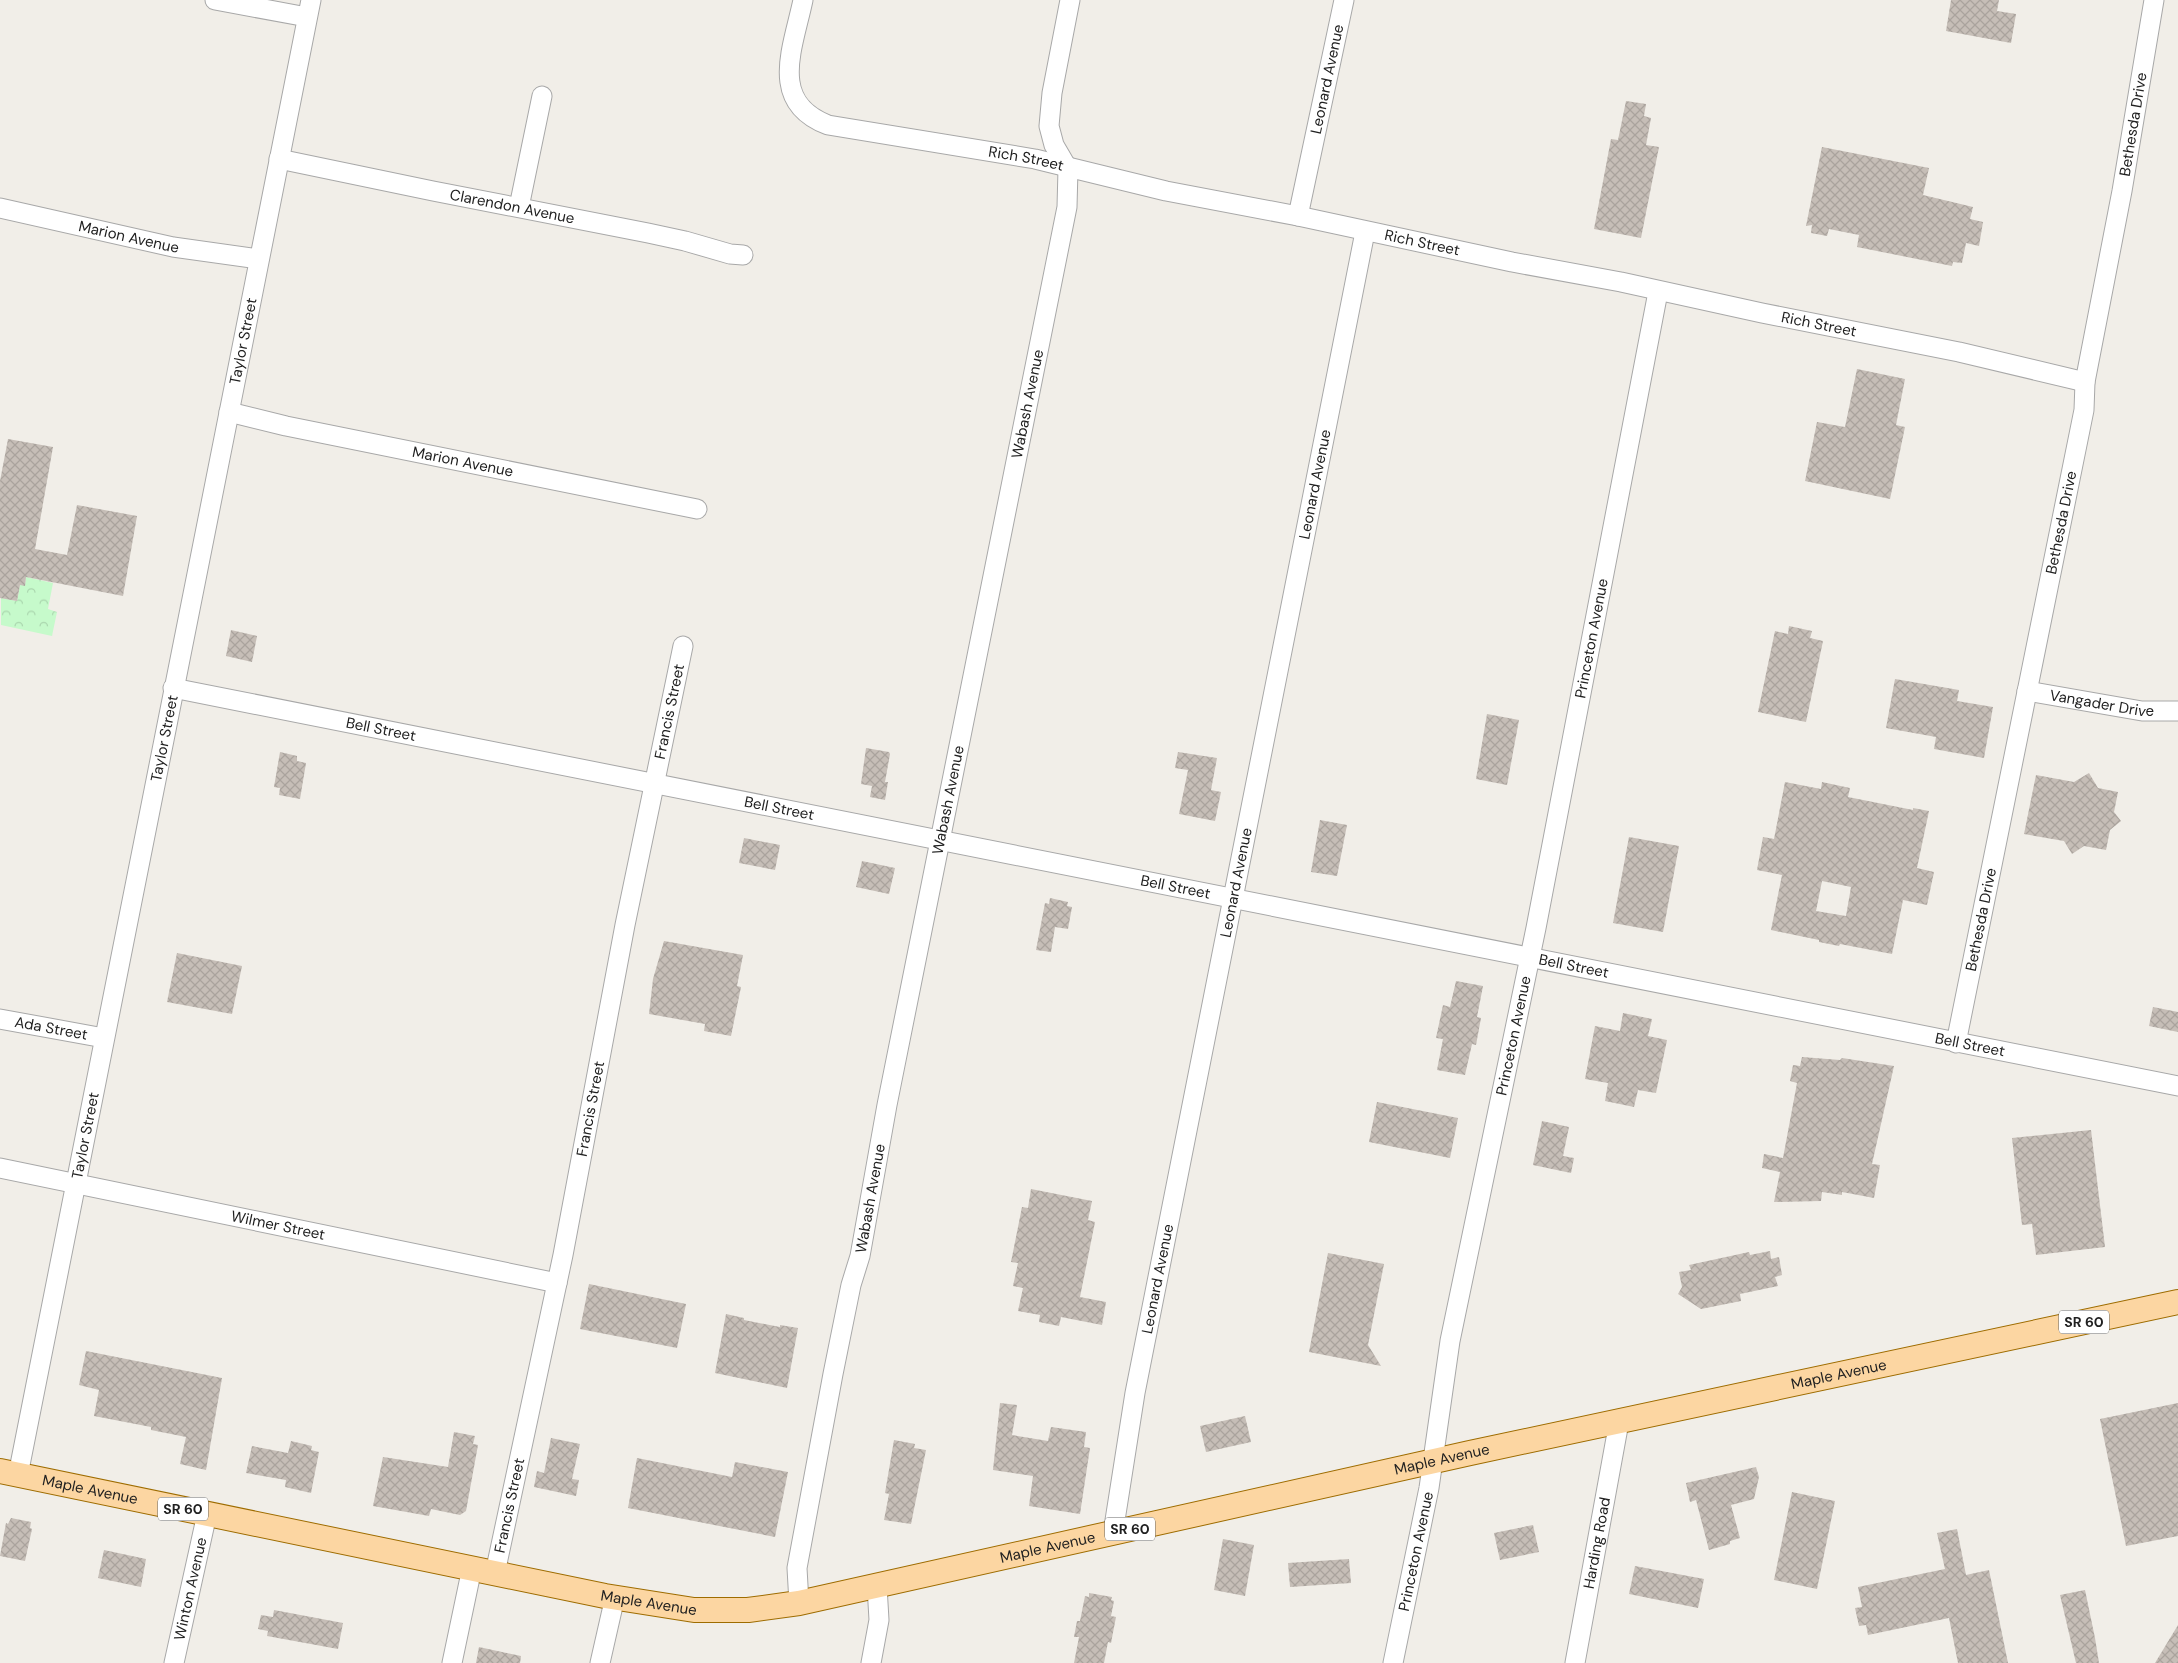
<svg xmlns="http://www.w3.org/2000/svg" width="2178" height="1663" font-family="'DM Sans',sans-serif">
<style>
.park{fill:url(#park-crowns)}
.building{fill:url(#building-cross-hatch);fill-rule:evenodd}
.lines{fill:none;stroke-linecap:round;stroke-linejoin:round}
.minor-casing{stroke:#a8a8a8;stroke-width:21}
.major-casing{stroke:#9e6c00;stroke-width:26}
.minor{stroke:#fff;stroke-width:19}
.major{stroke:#fcd6a2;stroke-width:24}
.labels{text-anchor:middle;stroke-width:4;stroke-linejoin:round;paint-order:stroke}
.shield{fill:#fff;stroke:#646464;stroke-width:1}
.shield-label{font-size:14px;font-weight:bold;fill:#212121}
.street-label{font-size:15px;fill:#212121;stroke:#fff}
</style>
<defs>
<pattern id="park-crowns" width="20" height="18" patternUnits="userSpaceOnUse" patternTransform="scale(1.25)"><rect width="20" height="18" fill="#c6facb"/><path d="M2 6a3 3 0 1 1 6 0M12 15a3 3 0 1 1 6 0" fill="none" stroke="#aad6ae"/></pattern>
<pattern id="building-cross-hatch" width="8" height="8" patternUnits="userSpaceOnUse" patternTransform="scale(1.25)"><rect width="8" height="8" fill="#c6beb7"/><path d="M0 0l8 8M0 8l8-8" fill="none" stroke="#aaa39d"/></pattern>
</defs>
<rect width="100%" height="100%" fill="#f1eee8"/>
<!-- park -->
<polygon class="park" points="26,577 53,583 48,609 57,612 52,636 1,625 1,598 17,601 20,585 25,585"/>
<!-- building -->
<g class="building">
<polygon points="1951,0 1999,0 1997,11 2016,14 2011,43 1946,31"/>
<polygon points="1626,101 1646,104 1644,116 1651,118 1646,145 1659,147 1641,238 1594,229 1611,139 1618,140"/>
<polygon points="1822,147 1929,168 1923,195 1973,207 1970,219 1983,222 1979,246 1966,243 1962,263 1953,262 1952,266 1857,247 1859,235 1829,229 1827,236 1811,233 1812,225 1806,226"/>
<polygon points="1857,369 1905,379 1896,425 1905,427 1890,499 1805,481 1817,422 1845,427"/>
<polygon points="8,439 53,447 35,549 67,555 77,505 137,516 123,596 26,577 25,586 20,585 17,601 0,598 0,481"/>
<polygon points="1789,626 1812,631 1810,638 1823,641 1806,722 1758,712 1775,631 1788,634"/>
<polygon points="231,630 257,636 252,662 226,656"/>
<polygon points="1895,679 1959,690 1957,701 1993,707 1984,758 1934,749 1936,737 1886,728"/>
<polygon points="1487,714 1519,720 1507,785 1476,779"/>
<polygon points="866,748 889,752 890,754 885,782 888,782 885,800 870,797 872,786 861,784"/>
<polygon points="280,752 297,756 297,761 306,763 300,799 279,795 280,788 274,787"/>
<polygon points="1178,752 1217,758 1211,790 1221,792 1215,821 1179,814 1188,770 1175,768"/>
<polygon points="2089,773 2098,788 2118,792 2114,812 2121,821 2110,830 2106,850 2084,846 2072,854 2064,841 2024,834 2036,775 2074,782"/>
<path d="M1785,782L1821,789L1822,782L1850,788L1848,797L1913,810V808L1929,811L1917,868L1934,872L1927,905L1903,900L1892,954L1840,944L1839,946L1819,942V940L1771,930L1782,875L1757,870L1763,837L1774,839ZM1822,881L1851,887L1846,916L1816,911Z"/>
<polygon points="1320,820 1347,825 1337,876 1311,872"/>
<polygon points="1629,837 1679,846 1663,932 1613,923"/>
<polygon points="744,838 780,845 775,870 739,863"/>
<polygon points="862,861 895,868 889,894 856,887"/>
<polygon points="1050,898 1068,902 1067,906 1072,907 1068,929 1055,927 1051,952 1036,950 1045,903 1049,904"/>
<polygon points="664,941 743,955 737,986 741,987 731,1036 704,1031 705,1024 649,1014 653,979"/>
<polygon points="177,953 242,966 232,1014 167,1002"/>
<polygon points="1456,981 1483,986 1477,1017 1481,1018 1476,1045 1472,1044 1465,1075 1437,1070 1443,1039 1436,1038 1443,1005 1450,1007"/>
<polygon points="2153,1007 2178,1012 2178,1032 2149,1026"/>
<polygon points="1623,1013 1652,1019 1648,1036 1667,1040 1656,1093 1638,1090 1634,1107 1605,1101 1608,1083 1585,1079 1595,1026 1620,1031"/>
<polygon points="1802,1057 1840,1060 1842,1058 1894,1066 1872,1164 1880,1165 1874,1198 1842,1192 1842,1195 1822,1192 1821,1201 1774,1202 1780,1172 1762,1168 1764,1154 1783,1158 1797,1083 1790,1081 1793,1065 1800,1066"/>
<polygon points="1377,1102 1458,1118 1450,1158 1369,1142"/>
<polygon points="1542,1121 1569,1127 1563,1156 1574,1158 1571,1173 1533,1165"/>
<polygon points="2091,1130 2105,1247 2036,1255 2032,1224 2022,1225 2012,1138"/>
<polygon points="1031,1189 1092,1201 1088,1220 1095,1222 1080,1297 1106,1302 1102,1325 1061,1317 1059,1326 1039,1322 1040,1315 1018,1311 1023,1288 1013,1286 1018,1263 1011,1262 1022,1207 1028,1208"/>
<polygon points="1770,1251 1771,1259 1779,1257 1782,1275 1775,1277 1778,1286 1740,1294 1741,1301 1701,1309 1678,1294 1682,1287 1679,1272 1691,1270 1689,1265 1749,1252 1750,1255"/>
<polygon points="1328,1253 1384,1264 1368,1345 1381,1366 1309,1352"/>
<polygon points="589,1284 686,1304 677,1348 580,1329"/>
<polygon points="726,1314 744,1318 744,1320 780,1327 780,1325 798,1328 787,1388 715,1373"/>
<polygon points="86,1351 222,1378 206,1470 180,1464 186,1437 151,1430 151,1427 94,1416 99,1390 79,1385"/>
<polygon points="1000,1403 1017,1405 1012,1435 1048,1441 1051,1427 1086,1432 1084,1447 1090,1448 1080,1514 1029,1506 1033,1476 993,1470"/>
<polygon points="2178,1403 2178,1536 2126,1546 2100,1419"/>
<polygon points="1245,1416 1251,1442 1206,1452 1200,1426"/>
<polygon points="454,1432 475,1436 473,1444 478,1445 466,1511 460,1515 431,1509 429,1516 373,1506 383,1457 448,1467"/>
<polygon points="551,1438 580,1444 572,1479 579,1480 576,1496 534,1487 537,1471 544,1473"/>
<polygon points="894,1440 915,1444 914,1448 926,1450 911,1524 884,1520 889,1494 885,1493"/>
<polygon points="291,1441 312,1446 311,1450 319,1452 311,1493 285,1487 286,1480 246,1473 252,1446 288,1453"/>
<polygon points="637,1458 732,1477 735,1462 788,1472 775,1537 628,1508"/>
<polygon points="1756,1467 1759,1477 1754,1499 1731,1505 1740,1538 1730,1541 1730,1544 1709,1550 1696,1500 1690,1502 1686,1483"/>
<polygon points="1792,1492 1835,1501 1817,1589 1774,1580"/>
<polygon points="11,1518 31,1522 30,1528 32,1529 25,1561 0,1556 6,1523 8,1524"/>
<polygon points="1533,1525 1539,1552 1500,1560 1494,1533"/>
<polygon points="1957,1529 1966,1575 1989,1570 2008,1663 1958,1663 1949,1618 1868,1635 1866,1625 1859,1626 1855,1608 1862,1607 1858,1587 1945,1569 1937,1533"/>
<polygon points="1223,1539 1254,1545 1245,1596 1214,1590"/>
<polygon points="104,1550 146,1559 141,1587 98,1578"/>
<polygon points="1349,1559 1351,1583 1290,1587 1288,1563"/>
<polygon points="1635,1566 1704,1579 1698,1608 1629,1594"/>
<polygon points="2085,1590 2095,1638 2099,1663 2076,1663 2060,1595"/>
<polygon points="1089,1593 1112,1597 1111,1600 1114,1601 1111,1616 1116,1617 1111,1643 1108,1642 1104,1663 1074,1663 1079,1637 1074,1637 1077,1621 1080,1621 1085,1596 1089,1597"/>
<polygon points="274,1610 343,1623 338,1649 267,1636 268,1631 258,1629 261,1615 273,1617"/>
<polygon points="2178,1625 2178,1663 2155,1663"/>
<polygon points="479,1647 521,1656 520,1663 476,1663"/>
</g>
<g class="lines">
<defs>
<g id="minor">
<polyline points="215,0 307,17"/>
<path id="s1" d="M803,0C793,48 768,102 828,125L1035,159L1166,191L1298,216L1512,262L1621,282L1762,313L1959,352L2085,382"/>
<path id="s2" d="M279,159L433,191L648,233L685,241L730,254L743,255"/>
<polyline points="519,207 542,96"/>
<path id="s3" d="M0,208L173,247L259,259"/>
<path id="s4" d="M1298,216L1344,0"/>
<path id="s5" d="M229,412L286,426L697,509"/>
<path id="s6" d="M173,688L2178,1086"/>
<path id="s7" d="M2027,691L2142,711H2178"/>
<path id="s8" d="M0,1019L104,1038"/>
<path id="s9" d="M1956,1043L2084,410L2085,382L2122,191L2154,0"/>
<path id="s10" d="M0,1168L557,1283"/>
<path id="s11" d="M18,1475L311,0"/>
<path id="s12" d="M1113,1533L1135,1393L1365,232"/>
<path id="s13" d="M495,1573L563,1255L625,925L683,646"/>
<path id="s14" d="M799,1603L797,1568L833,1374L851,1285L860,1256L887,1105L1067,207L1068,169L1054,145L1049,126L1052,93L1070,0"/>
<path id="s15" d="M174,1663L207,1514"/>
<polyline points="452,1663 472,1568"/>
<polyline points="600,1663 615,1597"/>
<polyline points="871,1663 879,1620 877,1586"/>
<path id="s16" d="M1393,1663L1429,1488L1450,1341L1536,928L1658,292"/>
<path id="s17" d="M1575,1663L1619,1422"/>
</g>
<g id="major">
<path id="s18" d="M0,1471L605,1596L694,1610H748L799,1603L1470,1453L2178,1302"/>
</g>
</defs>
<!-- minor casing -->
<use href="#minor" class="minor-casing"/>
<!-- major casing -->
<use href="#major" class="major-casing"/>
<!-- minor -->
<use href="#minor" class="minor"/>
<!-- major -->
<use href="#major" class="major"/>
</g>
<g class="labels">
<!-- shield labels -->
<g class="shield">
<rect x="2059" y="1310.5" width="50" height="23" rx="4"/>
<rect x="158" y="1497.5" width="50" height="23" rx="4"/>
<rect x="1105" y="1517.5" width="50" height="23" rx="4"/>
</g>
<g class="shield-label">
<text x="2084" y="1327">SR 60</text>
<text x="183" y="1514">SR 60</text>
<text x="1130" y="1534">SR 60</text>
</g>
<!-- street labels -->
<g class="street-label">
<text dy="5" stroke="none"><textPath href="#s4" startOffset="140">Leonard Avenue</textPath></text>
<text dy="5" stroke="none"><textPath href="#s9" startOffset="936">Bethesda Drive</textPath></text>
<text dy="5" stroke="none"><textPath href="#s1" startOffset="345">Rich Street</textPath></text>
<text dy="5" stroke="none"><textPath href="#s2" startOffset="238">Clarendon Avenue</textPath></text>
<text dy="5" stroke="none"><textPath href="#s3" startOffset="132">Marion Avenue</textPath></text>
<text dy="5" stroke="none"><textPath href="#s1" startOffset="750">Rich Street</textPath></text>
<text dy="5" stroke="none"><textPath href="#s1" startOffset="1155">Rich Street</textPath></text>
<text dy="5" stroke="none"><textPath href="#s11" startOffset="1156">Taylor Street</textPath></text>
<text dy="5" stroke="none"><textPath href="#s14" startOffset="1222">Wabash Avenue</textPath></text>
<text dy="5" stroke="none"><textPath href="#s5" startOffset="239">Marion Avenue</textPath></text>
<text dy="5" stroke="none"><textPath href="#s12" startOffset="1068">Leonard Avenue</textPath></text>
<text dy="5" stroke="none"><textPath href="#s9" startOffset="531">Bethesda Drive</textPath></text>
<text dy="5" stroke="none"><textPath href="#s16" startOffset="1044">Princeton Avenue</textPath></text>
<text dy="5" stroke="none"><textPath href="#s7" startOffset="76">Vangader Drive</textPath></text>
<text dy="5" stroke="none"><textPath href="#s13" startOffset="879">Francis Street</textPath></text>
<text dy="5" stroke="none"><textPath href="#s6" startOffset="212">Bell Street</textPath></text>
<text dy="5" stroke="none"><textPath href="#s11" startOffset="751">Taylor Street</textPath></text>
<text dy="5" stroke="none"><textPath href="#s14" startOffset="818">Wabash Avenue</textPath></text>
<text dy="5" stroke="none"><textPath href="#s6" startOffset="618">Bell Street</textPath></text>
<text dy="5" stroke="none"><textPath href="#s12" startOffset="662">Leonard Avenue</textPath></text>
<text dy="5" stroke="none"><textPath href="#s6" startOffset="1022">Bell Street</textPath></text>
<text dy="5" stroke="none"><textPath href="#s9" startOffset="126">Bethesda Drive</textPath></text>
<text dy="5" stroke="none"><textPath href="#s6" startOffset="1428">Bell Street</textPath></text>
<text dy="5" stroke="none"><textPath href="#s8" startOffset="52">Ada Street</textPath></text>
<text dy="5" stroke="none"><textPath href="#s16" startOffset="639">Princeton Avenue</textPath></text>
<text dy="5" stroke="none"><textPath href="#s6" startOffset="1832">Bell Street</textPath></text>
<text dy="5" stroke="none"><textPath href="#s13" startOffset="474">Francis Street</textPath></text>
<text dy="5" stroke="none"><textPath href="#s11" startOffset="346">Taylor Street</textPath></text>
<text dy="5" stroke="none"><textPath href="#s14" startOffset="412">Wabash Avenue</textPath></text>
<text dy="5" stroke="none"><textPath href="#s10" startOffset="284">Wilmer Street</textPath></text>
<text dy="5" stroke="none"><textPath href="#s12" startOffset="258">Leonard Avenue</textPath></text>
<text dy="5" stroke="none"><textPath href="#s18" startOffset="1878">Maple Avenue</textPath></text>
<text dy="5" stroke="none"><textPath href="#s18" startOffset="1472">Maple Avenue</textPath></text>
<text dy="5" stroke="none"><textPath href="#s18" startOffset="92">Maple Avenue</textPath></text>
<text dy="5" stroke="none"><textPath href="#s13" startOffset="69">Francis Street</textPath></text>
<text dy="5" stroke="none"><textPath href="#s17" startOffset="122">Harding Road</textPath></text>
<text dy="5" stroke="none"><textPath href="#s18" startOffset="1068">Maple Avenue</textPath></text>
<text dy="5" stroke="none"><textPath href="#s16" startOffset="114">Princeton Avenue</textPath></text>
<text dy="5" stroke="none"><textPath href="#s15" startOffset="76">Winton Avenue</textPath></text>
<text dy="5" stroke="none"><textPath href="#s18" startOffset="662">Maple Avenue</textPath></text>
</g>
</g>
</svg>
